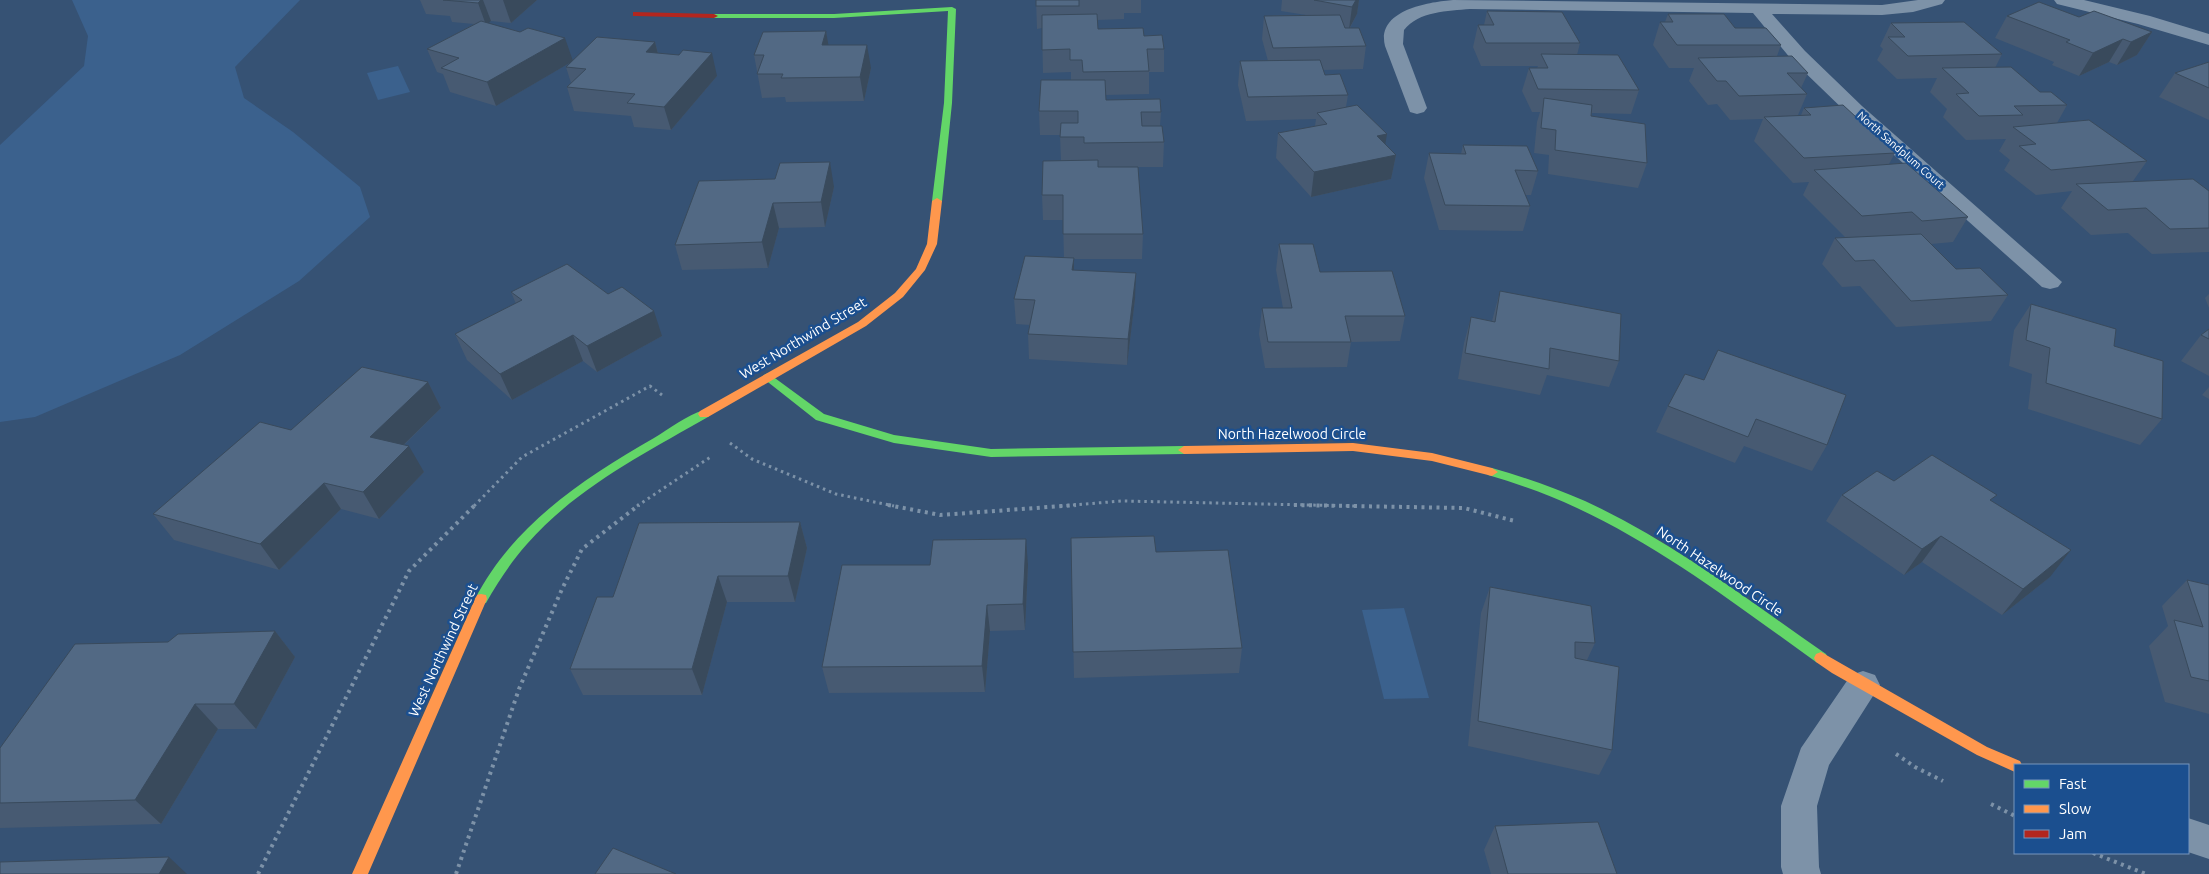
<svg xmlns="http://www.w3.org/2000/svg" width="2209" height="874" font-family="Ubuntu,sans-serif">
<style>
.water{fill:#3b618d}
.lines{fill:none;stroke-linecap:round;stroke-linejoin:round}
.path-far1{stroke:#7d92a8;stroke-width:3;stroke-dasharray:2.5 4;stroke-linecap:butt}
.path{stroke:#7d92a8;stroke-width:4;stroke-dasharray:3 4.5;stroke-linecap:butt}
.street{fill:#7d92a8;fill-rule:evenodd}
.fast{fill:#63d668;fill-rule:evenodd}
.slow{fill:#ff974d;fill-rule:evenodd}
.jam{fill:#b3261e;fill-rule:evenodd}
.wall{fill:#475a72}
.shaded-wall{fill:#394a5c}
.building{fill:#526984;stroke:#394a5c}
.labels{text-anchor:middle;stroke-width:5;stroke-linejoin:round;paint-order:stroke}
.far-street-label{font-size:11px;fill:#fff;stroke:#1b4f8f}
.street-label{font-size:14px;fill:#fff;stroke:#1b4f8f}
</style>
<rect width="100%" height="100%" fill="#365274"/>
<!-- water -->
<g class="water">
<polygon points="72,0 300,0 235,67 244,98 293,132 360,187 370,217 299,281 180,355 35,417 0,422 0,145 84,66 88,36"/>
<polygon points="398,66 410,92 378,100 367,73"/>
<polygon points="1404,608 1429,698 1384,699 1362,610"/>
</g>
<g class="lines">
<!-- path-far1 -->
<g class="path-far1">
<polyline points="730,443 752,459 836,494 894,506"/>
<polyline points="474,506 522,457 650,386 662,395"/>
<polyline points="637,506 712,456"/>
<polyline points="1060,506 1122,501 1356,506"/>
</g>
<!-- path -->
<g class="path">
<polyline points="888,505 940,515 1076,505"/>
<polyline points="1294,505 1464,508 1515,521"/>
<polyline points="1896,754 1915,767 1943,781"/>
<polyline points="1991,804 2015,816"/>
<polyline points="2093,853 2146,874"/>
<polyline points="258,874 409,571 475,505"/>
<polyline points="456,874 519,689 562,589 582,549 639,505"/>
</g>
<!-- street -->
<g class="street">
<path d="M1453,0L1882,5L1918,0H1945L1942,4L1913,12L1882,15L1772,14L1805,51L1862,106L2062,282L2058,287L2050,289L2042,287L1848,114L1791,59L1753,13L1470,9C1448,11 1419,11 1404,30L1403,44L1427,108L1424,112L1417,114L1410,112L1385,46C1376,10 1429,2 1453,0Z"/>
<polygon points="2054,0 2084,0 2150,16 2209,34 2209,45 2138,24 2057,4"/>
<polygon points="1863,671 1875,675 1880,685 1829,765 1817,806 1819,867 1821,874 1783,874 1781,867 1781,806 1801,748 1851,675"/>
<polygon points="2188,818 2209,825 2209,859 2188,852"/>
</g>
<!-- fast -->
<g class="fast">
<polygon points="952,7 956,9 952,103 942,201 937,204 932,201 944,103 948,11 834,18 714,18 710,16 714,14 834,14"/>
<polygon points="768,373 824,414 894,435 991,449 1184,446 1190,450 1184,454 991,457 894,443 816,420 764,379 763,377 764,375"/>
<path d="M704,410L708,411L710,414L708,417C645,453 576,488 527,544C511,562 498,582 486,603L481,604L476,603L475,599C513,525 584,478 654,438C669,429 687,415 704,410Z"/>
<path d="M1492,468C1524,477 1555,488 1585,501C1672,541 1748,600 1826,654L1828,658L1826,662L1821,664L1816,662C1739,607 1663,548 1577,508C1548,494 1518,484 1488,475L1486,472L1488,469Z"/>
</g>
<!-- slow -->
<g class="slow">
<polygon points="937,198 942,201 937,244 925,270 903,297 866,326 708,417 700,417 698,414 700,411 858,322 895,293 916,269 927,244 932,201"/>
<polygon points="1353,443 1432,453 1492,468 1498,472 1492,476 1432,461 1353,451 1184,454 1178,450 1184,446"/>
<polygon points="481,594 486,595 487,599 368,874 352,874 475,599 476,595"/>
<polygon points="1821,652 1987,747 2020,761 2022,765 2015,765 2015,772 1977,755 1832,673 1816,662 1814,658 1816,654"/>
</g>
<!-- jam -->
<polygon class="jam" points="633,12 714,14 718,16 714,18 636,16 633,16"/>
</g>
<!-- wall -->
<g class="wall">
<polygon points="420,0 537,0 511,23 491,21 488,23 573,60 655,42 658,53 717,76 671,130 634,127 631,116 574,111 567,87 571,83 566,67 571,62 496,106 450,92 443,74 437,72 427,49 474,24 452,22 450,16 426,14"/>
<polygon points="1036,0 1141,0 1141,13 1124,13 1124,19 1097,20 1098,29 1144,36 1164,49 1164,72 1149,72 1149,94 1105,95 1106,100 1161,112 1160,126 1164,142 1163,167 1122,167 1143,234 1142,259 1074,259 1074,270 1135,299 1127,365 1029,359 1028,334 1030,325 1016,324 1014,299 1064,258 1063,220 1043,220 1042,195 1061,161 1060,135 1040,135 1039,111 1071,80 1071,72 1043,73 1042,28 1037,29"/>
<polygon points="1282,0 1359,0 1357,14 1350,28 1366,46 1363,69 1323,70 1325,75 1348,95 1346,107 1396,155 1391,179 1311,197 1276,158 1278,133 1315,126 1316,119 1246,121 1238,85 1240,61 1268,61 1262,39 1264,16 1306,15 1281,11"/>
<polygon points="1487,11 1580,43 1577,55 1639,90 1631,114 1592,113 1591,116 1647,163 1638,188 1548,174 1549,155 1534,153 1537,122 1540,112 1532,112 1522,91 1529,68 1537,68 1538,66 1481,66 1473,47 1478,25 1484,25"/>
<polygon points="1668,14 1735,28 1781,45 1777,56 1808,73 1801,88 1807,94 1798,115 1801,115 1804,108 1895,153 1889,164 1968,217 1953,242 1931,244 1956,269 2008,295 1991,321 1896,327 1860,286 1842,287 1822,264 1835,238 1846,238 1803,195 1809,182 1793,183 1754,141 1763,119 1730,120 1717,104 1708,105 1689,81 1694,68 1669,68 1653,45 1660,22 1665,22"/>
<polygon points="2007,16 2079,17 2152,32 2137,55 2117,65 2109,62 2079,76 2052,65 2054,62 1995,38"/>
<polygon points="1891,23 2002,54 1995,68 2040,92 2067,105 2057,123 2147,161 2133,181 2209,191 2209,252 2152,254 2128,233 2091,235 2061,208 2072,191 2036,195 2004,170 2010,160 1999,151 2006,139 1966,140 1943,117 1947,109 1930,92 1937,78 1897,79 1877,60 1883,49 1880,46"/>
<polygon points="826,31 828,45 871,68 864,101 786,102 785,97 762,98 754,55"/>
<polygon points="2209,62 2209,120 2159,97 2175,73"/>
<polygon points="1463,145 1538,171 1531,195 1525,195 1530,206 1523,231 1439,230 1424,178 1429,153 1461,154"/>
<polygon points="775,179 834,187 825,227 779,228 768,268 682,270 675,245"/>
<polygon points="1279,244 1320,272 1405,316 1400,341 1351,342 1347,367 1265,368 1259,334 1262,308 1283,308 1276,270"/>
<polygon points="1500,291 1619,361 1609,387 1547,375 1540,395 1458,379 1464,343 1471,317 1492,321"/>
<polygon points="511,292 662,336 597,372 583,361 512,400 467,360 455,334 516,304"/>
<polygon points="2209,294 2209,308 2205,298"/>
<polygon points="2031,304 2114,346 2162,419 2140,445 2028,409 2032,374 2009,366 2014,330"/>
<polygon points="2209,329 2209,376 2181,361 2201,335"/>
<polygon points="1685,374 1827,445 1812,471 1744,446 1735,463 1656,432 1668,406"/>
<polygon points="428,382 441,408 404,445 424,472 379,519 341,509 279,570 174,540 153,514 291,430"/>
<polygon points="2209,387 2209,399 2202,395"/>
<polygon points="1894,481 1992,502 2050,577 2002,615 1922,562 1904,575 1826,521 1842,495"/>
<polygon points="800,522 807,548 795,602 727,602 702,695 583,695 570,669 613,597"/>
<polygon points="1071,538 1156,552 1242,648 1239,673 1074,678"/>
<polygon points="1028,565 1025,630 990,631 985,692 829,693 822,667"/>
<polygon points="2187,580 2209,585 2209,714 2165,702 2149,646 2168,626 2162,606"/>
<polygon points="1490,587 1595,643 1587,660 1612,750 1599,775 1468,746 1481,613"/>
<polygon points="275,631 295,657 256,729 218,729 161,824 0,828 0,748 168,642"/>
<polygon points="1495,826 1617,874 1491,874 1484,850"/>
</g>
<!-- shaded-wall -->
<g class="shaded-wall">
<polygon points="481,0 483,0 491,21 486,25 478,3"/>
<polygon points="503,0 537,0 511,23"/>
<polygon points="1356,0 1359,0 1357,14 1349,29 1352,7"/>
<polygon points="826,31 830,54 822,45"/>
<polygon points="2152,32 2137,55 2117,65 2131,42"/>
<polygon points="565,38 573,61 496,106 487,82"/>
<polygon points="2123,39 2109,62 2079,76 2093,53"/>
<polygon points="655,42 661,66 646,52"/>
<polygon points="867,45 871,68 864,101 860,77"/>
<polygon points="712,53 717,76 671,130 664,107"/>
<polygon points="1387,134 1383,158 1396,155 1391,179 1311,197 1314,172 1377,136"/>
<polygon points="830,162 834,187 825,227 821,202"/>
<polygon points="773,203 779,228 768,268 762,242"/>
<polygon points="1074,258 1074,284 1072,270"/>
<polygon points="1136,273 1135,299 1127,365 1128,339"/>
<polygon points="654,311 662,336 597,372 587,346"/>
<polygon points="573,335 583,361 512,400 500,374"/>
<polygon points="428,382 441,408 385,463 370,437"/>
<polygon points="409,446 424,472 379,519 363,492"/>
<polygon points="324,483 341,509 279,570 260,544"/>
<polygon points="800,522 807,548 795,602 788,576"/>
<polygon points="1941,536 1922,562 1904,575 1922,549"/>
<polygon points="1026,539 1028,565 1025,630 1023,604"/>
<polygon points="2071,550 2050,577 2002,615 2023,589"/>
<polygon points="718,576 727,602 702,695 692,669"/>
<polygon points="987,605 990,631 985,692 982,666"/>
<polygon points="275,631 295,657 256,729 234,704"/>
<polygon points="195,704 218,729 161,824 135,800"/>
<polygon points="169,857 187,874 159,874"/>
</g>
<!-- building -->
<g class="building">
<polygon points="443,0 481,0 478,3"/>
<rect x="1036" y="0" width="43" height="6"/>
<polygon points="1314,0 1356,0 1352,7"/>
<polygon points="2039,2 2079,17 2094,11 2152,32 2131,42 2123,39 2093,53 2066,42 2070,40 2007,16"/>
<polygon points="1487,11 1562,12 1580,43 1486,43 1478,25 1494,25"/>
<polygon points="1097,14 1098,29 1143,28 1144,36 1162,35 1164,49 1147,49 1149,71 1083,72 1082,60 1070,60 1070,49 1042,50 1042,15"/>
<polygon points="1668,14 1724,14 1735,28 1766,28 1781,45 1677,45 1660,22 1673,22"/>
<polygon points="1340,15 1345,28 1359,28 1366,46 1273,48 1264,16"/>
<polygon points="481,21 520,32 528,28 565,38 487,82 441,68 459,58 427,49"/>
<polygon points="1964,22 2002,54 1908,56 1888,37 1905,37 1891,23"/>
<polygon points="826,31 822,45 867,45 860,77 781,78 783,74 757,74 764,55 754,55 763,32"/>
<polygon points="597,37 655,42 646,52 679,55 683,50 712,53 664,107 627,103 635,94 567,87 586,69 566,67"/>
<polygon points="1541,54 1618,55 1639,90 1538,89 1529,68 1548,68"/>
<polygon points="1792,56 1808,73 1787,73 1807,94 1739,96 1726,81 1717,81 1698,58"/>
<polygon points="1320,60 1325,75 1340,74 1348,95 1248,97 1240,61"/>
<polygon points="2209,62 2209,88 2175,73"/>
<polygon points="2011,67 2040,92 2051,92 2067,105 2014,106 2023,115 1979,116 1956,94 1969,93 1942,68"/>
<polygon points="1041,80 1105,80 1106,100 1160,99 1161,112 1141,112 1142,126 1162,126 1164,142 1084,143 1084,137 1060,137 1061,123 1078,123 1078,111 1039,111"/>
<polygon points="1544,98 1592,105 1591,116 1645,124 1647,163 1555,150 1556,130 1541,128"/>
<polygon points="1357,105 1387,134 1377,136 1396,155 1314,172 1278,133 1327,124 1317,113"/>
<polygon points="1843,105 1895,153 1804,158 1764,117 1811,115 1804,108"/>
<polygon points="2089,120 2147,161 2051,170 2019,146 2036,144 2013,127"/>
<polygon points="1463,145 1527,146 1538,171 1515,170 1530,206 1445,205 1429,153 1466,154"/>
<polygon points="1098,160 1098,167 1138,167 1143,234 1063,234 1063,195 1042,195 1043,161"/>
<polygon points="830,162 821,202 773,203 762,242 675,245 699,181 775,179 780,163"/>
<polygon points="1906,163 1968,217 1922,221 1912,212 1862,216 1814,170"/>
<polygon points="2193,179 2209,191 2209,228 2170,229 2146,208 2108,210 2076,184"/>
<polygon points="1921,234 1956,269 1980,268 2008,295 1911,301 1874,260 1855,261 1835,238"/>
<polygon points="1279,244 1313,244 1320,272 1392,271 1405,316 1345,316 1351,342 1268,342 1262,308 1292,308"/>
<polygon points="1025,256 1074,258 1072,270 1136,273 1128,339 1028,334 1035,300 1014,299"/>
<polygon points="567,264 608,294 622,287 654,311 587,346 573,335 500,374 455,334 522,300 511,292"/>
<polygon points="1500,291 1621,314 1619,361 1550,348 1549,369 1465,353 1471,317 1495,322"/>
<polygon points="2031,304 2116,329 2114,346 2163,361 2162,419 2046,383 2050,348 2026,340"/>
<polygon points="2209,329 2209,339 2201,335"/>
<polygon points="1718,350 1846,395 1827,445 1756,419 1748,437 1668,406 1685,374 1704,380"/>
<polygon points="362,367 428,382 370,437 409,446 363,492 324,483 260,544 153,514 260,422 291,430"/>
<polygon points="1932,455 1997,495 1990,500 2071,550 2023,589 1941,536 1922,549 1842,495 1877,471 1894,481"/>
<polygon points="800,522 788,576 718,576 692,669 570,669 597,597 613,597 639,523"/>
<polygon points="1154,536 1156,552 1228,550 1242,648 1073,652 1071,538"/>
<polygon points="1026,539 1023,604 987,605 982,666 822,667 842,565 930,565 933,540"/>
<polygon points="2187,580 2209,585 2209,681 2191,677 2174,620 2203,627"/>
<polygon points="1490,587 1591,606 1595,643 1575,642 1575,658 1619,667 1612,750 1478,721"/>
<polygon points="275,631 234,704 195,704 135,800 0,803 0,748 75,644 168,642 178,634"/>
<polygon points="1598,822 1617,874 1508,874 1495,826"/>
<polygon points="613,848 676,874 595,874"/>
<polygon points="169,857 159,874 0,874 0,862"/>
</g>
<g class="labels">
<!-- far-street labels -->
<g class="far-street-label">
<text transform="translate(1901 150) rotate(41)" y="4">North Sandplum Court</text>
</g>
<!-- street labels -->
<g class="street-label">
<text transform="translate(803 338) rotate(-31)" y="5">West Northwind Street</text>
<text x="1292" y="439">North Hazelwood Circle</text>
<text transform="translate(1720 571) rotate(34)" y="5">North Hazelwood Circle</text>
<text transform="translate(443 650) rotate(-65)" y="5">West Northwind Street</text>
</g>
</g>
<!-- legend -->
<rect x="2014" y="764" width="175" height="90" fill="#1b4f8f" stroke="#7695bc"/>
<rect x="2024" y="780" width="25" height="8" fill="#63d668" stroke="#7695bc"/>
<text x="2059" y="789" font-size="15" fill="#ffffff">Fast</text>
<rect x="2024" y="805" width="25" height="8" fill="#ff974d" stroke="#7695bc"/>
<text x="2059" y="814" font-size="15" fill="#ffffff">Slow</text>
<rect x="2024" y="830" width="25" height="8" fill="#b3261e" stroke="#7695bc"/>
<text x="2059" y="839" font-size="15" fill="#ffffff">Jam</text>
</svg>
